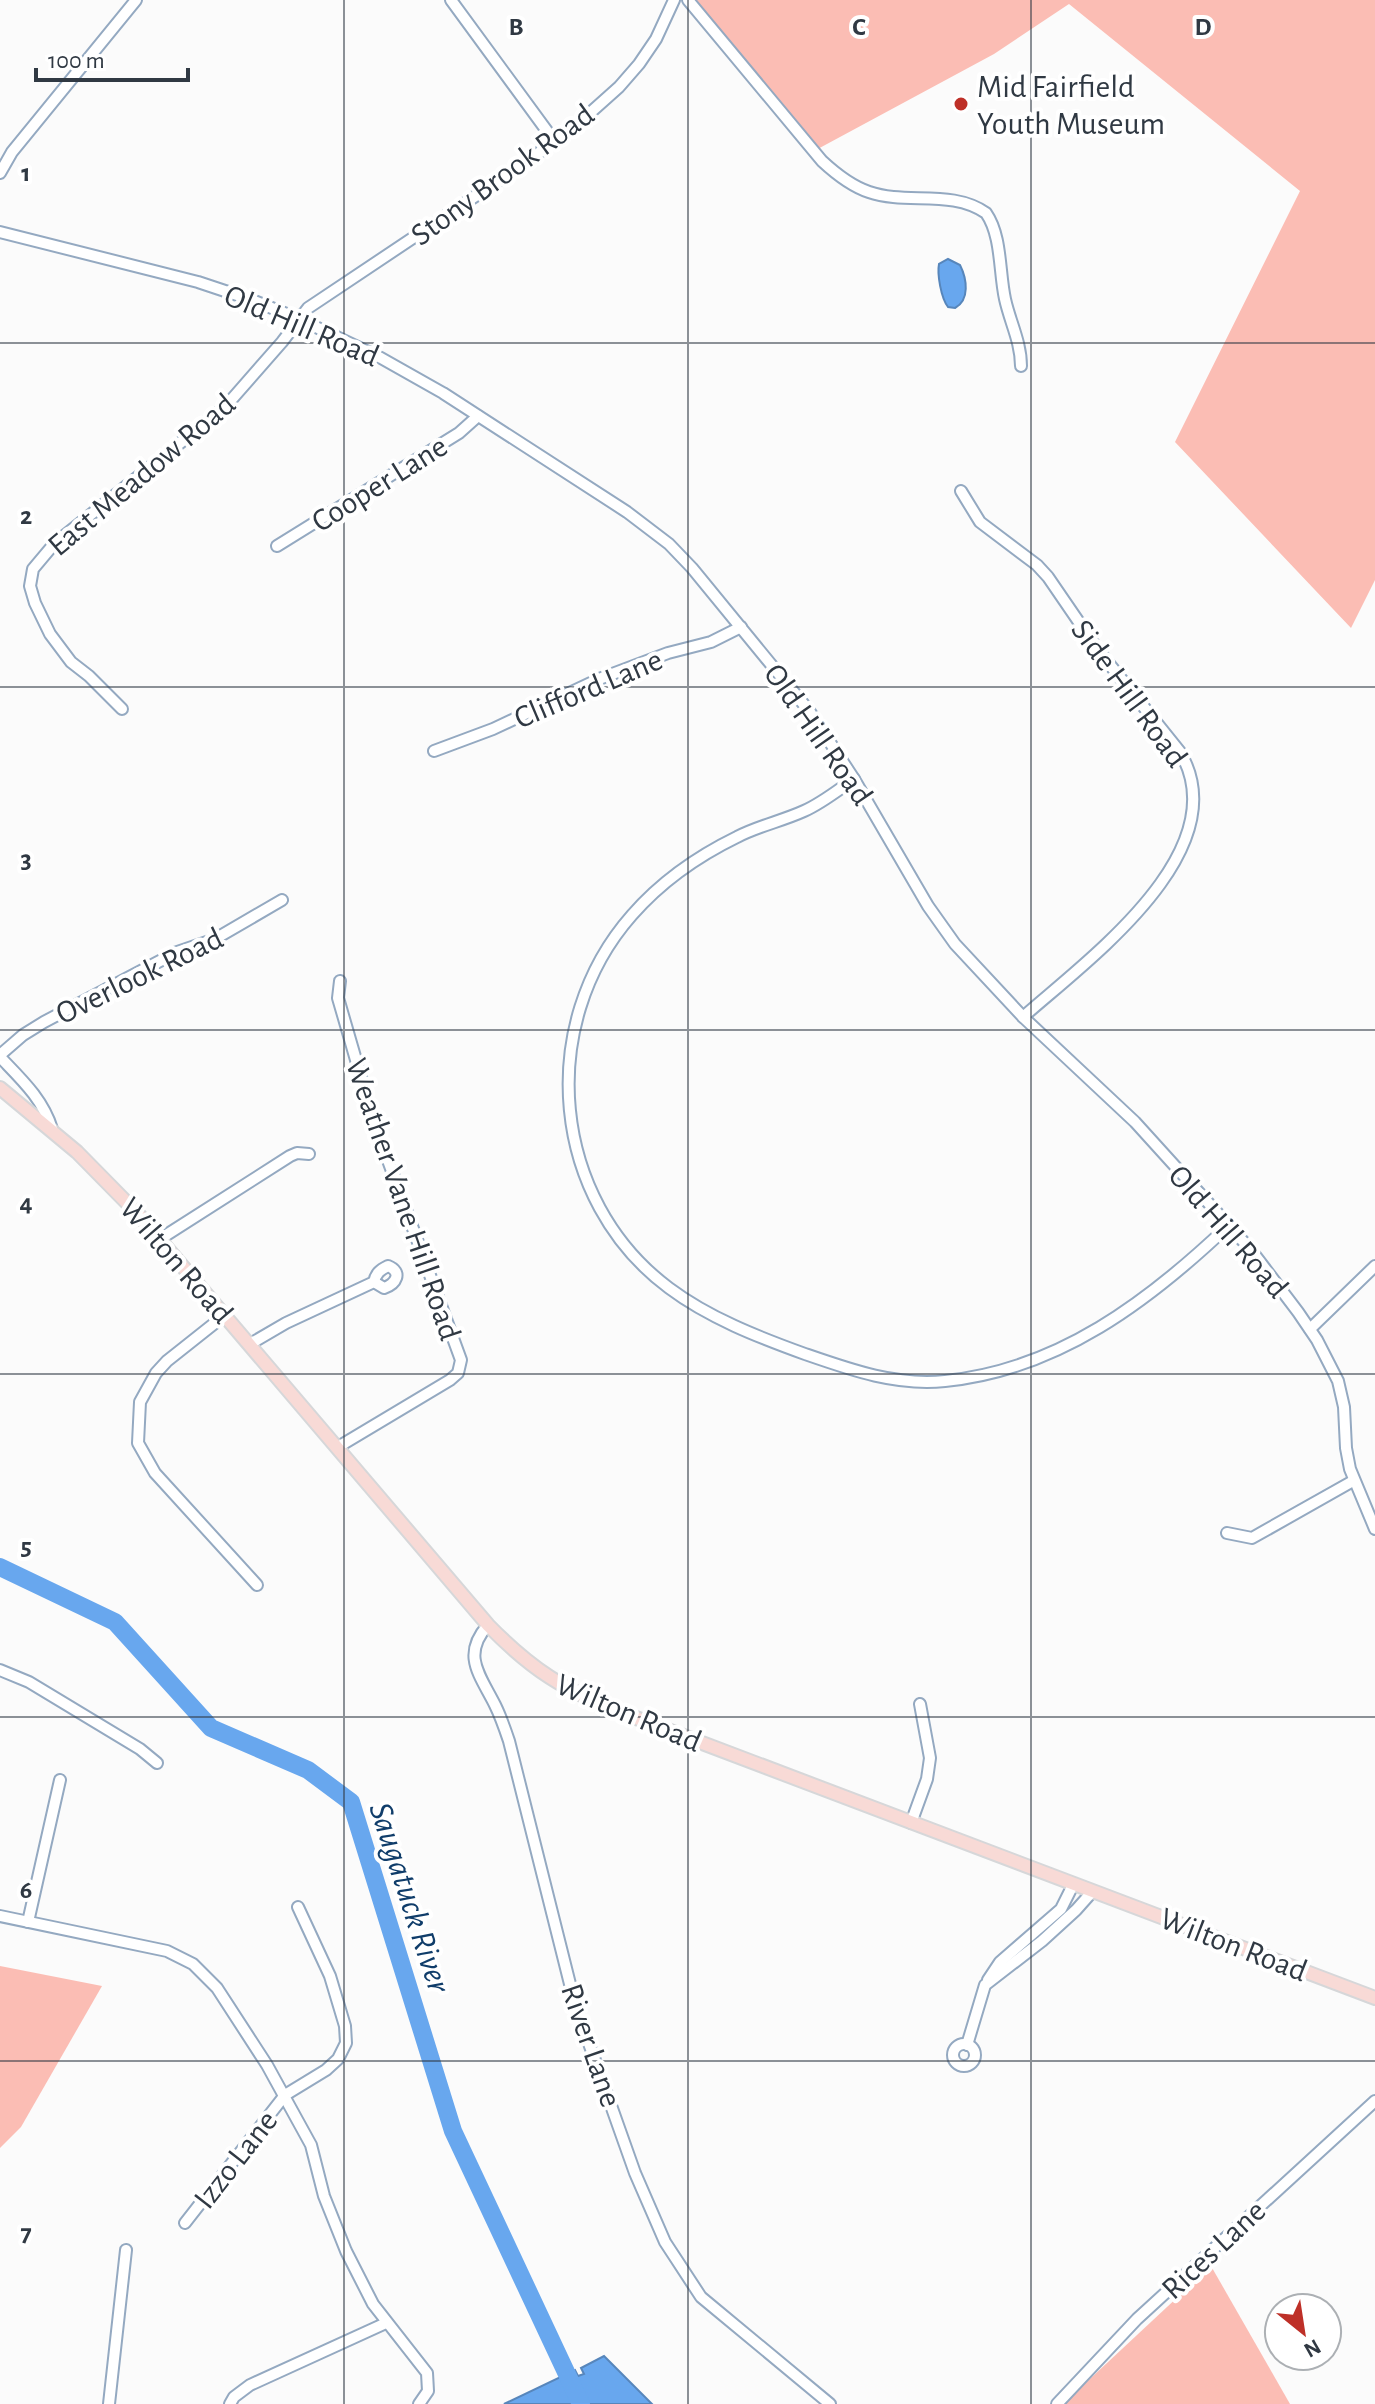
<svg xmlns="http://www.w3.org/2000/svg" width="1375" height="2404" font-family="'Alegreya Sans',sans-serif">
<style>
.green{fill:#fbbdb4}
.water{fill:#68a7ee;stroke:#5786bb;stroke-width:2}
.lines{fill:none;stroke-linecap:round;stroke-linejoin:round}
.river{stroke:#68a7ee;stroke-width:18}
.minor-casing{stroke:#94a9c1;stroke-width:14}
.major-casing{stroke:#d6d7d9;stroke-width:16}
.minor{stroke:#fff;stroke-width:10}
.major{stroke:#f8dad6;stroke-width:12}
.grid{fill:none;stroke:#303943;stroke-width:2;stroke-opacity:0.55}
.poi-dot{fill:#be3028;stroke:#fff;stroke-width:3}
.labels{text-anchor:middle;stroke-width:8;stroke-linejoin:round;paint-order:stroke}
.poi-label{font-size:32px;fill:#303943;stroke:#fff;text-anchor:start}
.street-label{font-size:32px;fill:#303943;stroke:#fff}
.water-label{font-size:34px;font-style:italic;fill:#103d6a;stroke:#fff}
.grid-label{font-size:26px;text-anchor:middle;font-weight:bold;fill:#303943;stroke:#fff;stroke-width:8;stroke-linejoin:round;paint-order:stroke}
</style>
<rect width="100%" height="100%" fill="#fbfbfb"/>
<!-- green -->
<g class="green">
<polygon points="688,0 1375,0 1375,580 1351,628 1175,442 1300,191 1069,4 994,54 814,151"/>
<polygon points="0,1966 102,1986 21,2127 0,2148"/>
<polygon points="1211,2266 1290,2404 1063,2404"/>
</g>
<!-- water -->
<g class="water">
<path d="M948,259L960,265C967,279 970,300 955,308L948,307C941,298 937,274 939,264Z"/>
<polygon points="604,2356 652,2404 504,2404 575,2370 578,2376 584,2374 581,2368"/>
</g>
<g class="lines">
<!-- river -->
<polyline class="river" points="0,1567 115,1622 211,1728 308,1770 351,1802 453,2131 581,2404"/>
<defs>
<g id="minor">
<polyline points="451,0 555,142"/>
<path d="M688,0L822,161C836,174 851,186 869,192C906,205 952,189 986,213C1002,236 999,272 1005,299C1010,322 1021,342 1021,366"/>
<polyline points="0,173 12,152 136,0"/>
<polyline points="0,232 198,282 252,300 299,319 381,358 443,393 627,512 669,544 692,568 810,712 854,779 928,906 955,944 1023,1017 1135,1122 1251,1250 1298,1312 1317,1340 1338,1381 1344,1407 1346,1448 1350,1469 1375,1529"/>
<path d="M961,491L980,522L1037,565L1048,577L1098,650L1180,752C1239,851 1086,961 1023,1017"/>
<polyline points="277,546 459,433 478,416"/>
<polyline points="122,709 89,676 71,662 50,634 35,603 30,586 33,569 54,544 225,407 282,342 308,308 519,167 572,129 619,87 639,64 656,39 674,0"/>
<polyline points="434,751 493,729 599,679 668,653 711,642 741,627"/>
<path d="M854,779C838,790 822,803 804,811C782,821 758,826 737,837C698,856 660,883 632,915C535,1025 551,1200 669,1288C709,1318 758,1337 805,1354C851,1370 896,1386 945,1381C1058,1370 1149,1301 1228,1226"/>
<polyline points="0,1055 23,1035 44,1022 177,952 215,939 282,900"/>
<path d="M0,1057C21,1079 43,1099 52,1129"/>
<polyline points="160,1239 290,1156 297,1153 309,1154"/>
<polyline points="225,1315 167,1361 156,1373 140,1402 138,1443 155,1473 257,1585"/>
<polyline points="1310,1329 1375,1266"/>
<path d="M250,1344L286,1323L374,1282C376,1273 380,1270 388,1266C403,1272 396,1284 384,1288L374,1282"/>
<polyline points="338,1447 450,1380 458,1373 461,1360 374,1122 338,998 340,981"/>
<polyline points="1227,1533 1252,1538 1353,1481"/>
<path d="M488,1625C461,1655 480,1675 495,1705C501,1717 505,1729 509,1741L575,2004L635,2173L665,2242L701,2297L830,2404"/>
<polyline points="0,1670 29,1682 140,1749 157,1763"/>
<polyline points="911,1823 927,1779 930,1758 920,1704"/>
<polyline points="0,1916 167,1951 193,1964 217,1988 267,2065 311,2145 324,2196 346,2251 373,2304 427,2373 428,2391 419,2404"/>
<polyline points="28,1922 60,1780"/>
<polyline points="988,1980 1000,1962 1061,1909 1073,1885"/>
<circle cx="964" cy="2055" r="11"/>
<polyline points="967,2045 985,1985 1042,1941 1076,1910 1092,1892"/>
<polyline points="185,2223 285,2095 326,2070 338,2059 346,2043 345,2026 330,1976 298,1907"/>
<polyline points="109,2404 126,2250"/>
<polyline points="230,2404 234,2397 250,2385 386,2323"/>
<polyline points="1057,2404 1137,2319 1375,2101"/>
</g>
<path id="major" d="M0,1088L77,1152L138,1214L488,1625C532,1670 564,1690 623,1713L1375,1998"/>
</defs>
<!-- minor casing -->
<use href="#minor" class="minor-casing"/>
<!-- major casing -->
<use href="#major" class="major-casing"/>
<!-- minor -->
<use href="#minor" class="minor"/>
<!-- major -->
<use href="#major" class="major"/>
</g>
<!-- grid -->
<path class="grid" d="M344,0V2404M688,0V2404M1031,0V2404M0,343H1375M0,687H1375M0,1030H1375M0,1374H1375M0,1717H1375M0,2061H1375"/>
<!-- markers -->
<circle class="poi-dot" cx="961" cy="104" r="8"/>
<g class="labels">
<!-- poi labels -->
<g class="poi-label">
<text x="977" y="97">Mid Fairfield<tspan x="977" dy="37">Youth Museum</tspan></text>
</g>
<!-- street labels -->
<g class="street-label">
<text transform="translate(502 174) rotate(-36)" y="11">Stony Brook Road</text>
<text transform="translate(302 325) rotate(23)" y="11">Old Hill Road</text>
<text transform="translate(141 474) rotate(-40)" y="11">East Meadow Road</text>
<text transform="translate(379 483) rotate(-32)" y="11">Cooper Lane</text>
<text transform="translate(588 688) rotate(-23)" y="11">Clifford Lane</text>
<text transform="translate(1130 693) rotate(54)" y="11">Side Hill Road</text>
<text transform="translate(819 734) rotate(55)" y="11">Old Hill Road</text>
<text transform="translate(139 975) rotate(-26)" y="11">Overlook Road</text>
<text transform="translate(404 1199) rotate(71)" y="11">Weather Vane Hill Road</text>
<text transform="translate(1229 1231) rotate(49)" y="11">Old Hill Road</text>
<text transform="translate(177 1260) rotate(49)" y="11">Wilton Road</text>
<text transform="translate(629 1712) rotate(23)" y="11">Wilton Road</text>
<text transform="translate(1234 1944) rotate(21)" y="11">Wilton Road</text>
<text transform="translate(592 2045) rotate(71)" y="11">River Lane</text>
<text transform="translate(235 2159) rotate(-52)" y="11">Izzo Lane</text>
<text transform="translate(1213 2249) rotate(-43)" y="11">Rices Lane</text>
</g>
<!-- water labels -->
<g class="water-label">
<text transform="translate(411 1897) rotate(72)" y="12">Saugatuck River</text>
</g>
</g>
<g class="grid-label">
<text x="516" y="35">B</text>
<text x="859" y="35">C</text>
<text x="1203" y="35">D</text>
<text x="26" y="181">1</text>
<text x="26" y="524">2</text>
<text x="26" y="868">3</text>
<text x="26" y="1211">4</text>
<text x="26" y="1555">5</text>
<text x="26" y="1898">6</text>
<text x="26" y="2241">7</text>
</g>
<!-- north arrow -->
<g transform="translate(1303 2332) rotate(150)"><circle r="38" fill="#ffffff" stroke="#acb0b4" stroke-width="2"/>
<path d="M0-6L14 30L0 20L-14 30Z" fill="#be3028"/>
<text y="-12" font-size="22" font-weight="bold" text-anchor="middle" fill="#303943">N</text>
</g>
<!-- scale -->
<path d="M36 68v12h152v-12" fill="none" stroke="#303943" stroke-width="4"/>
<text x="48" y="68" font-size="24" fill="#303943" stroke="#ffffff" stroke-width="6" paint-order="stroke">100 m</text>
</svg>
